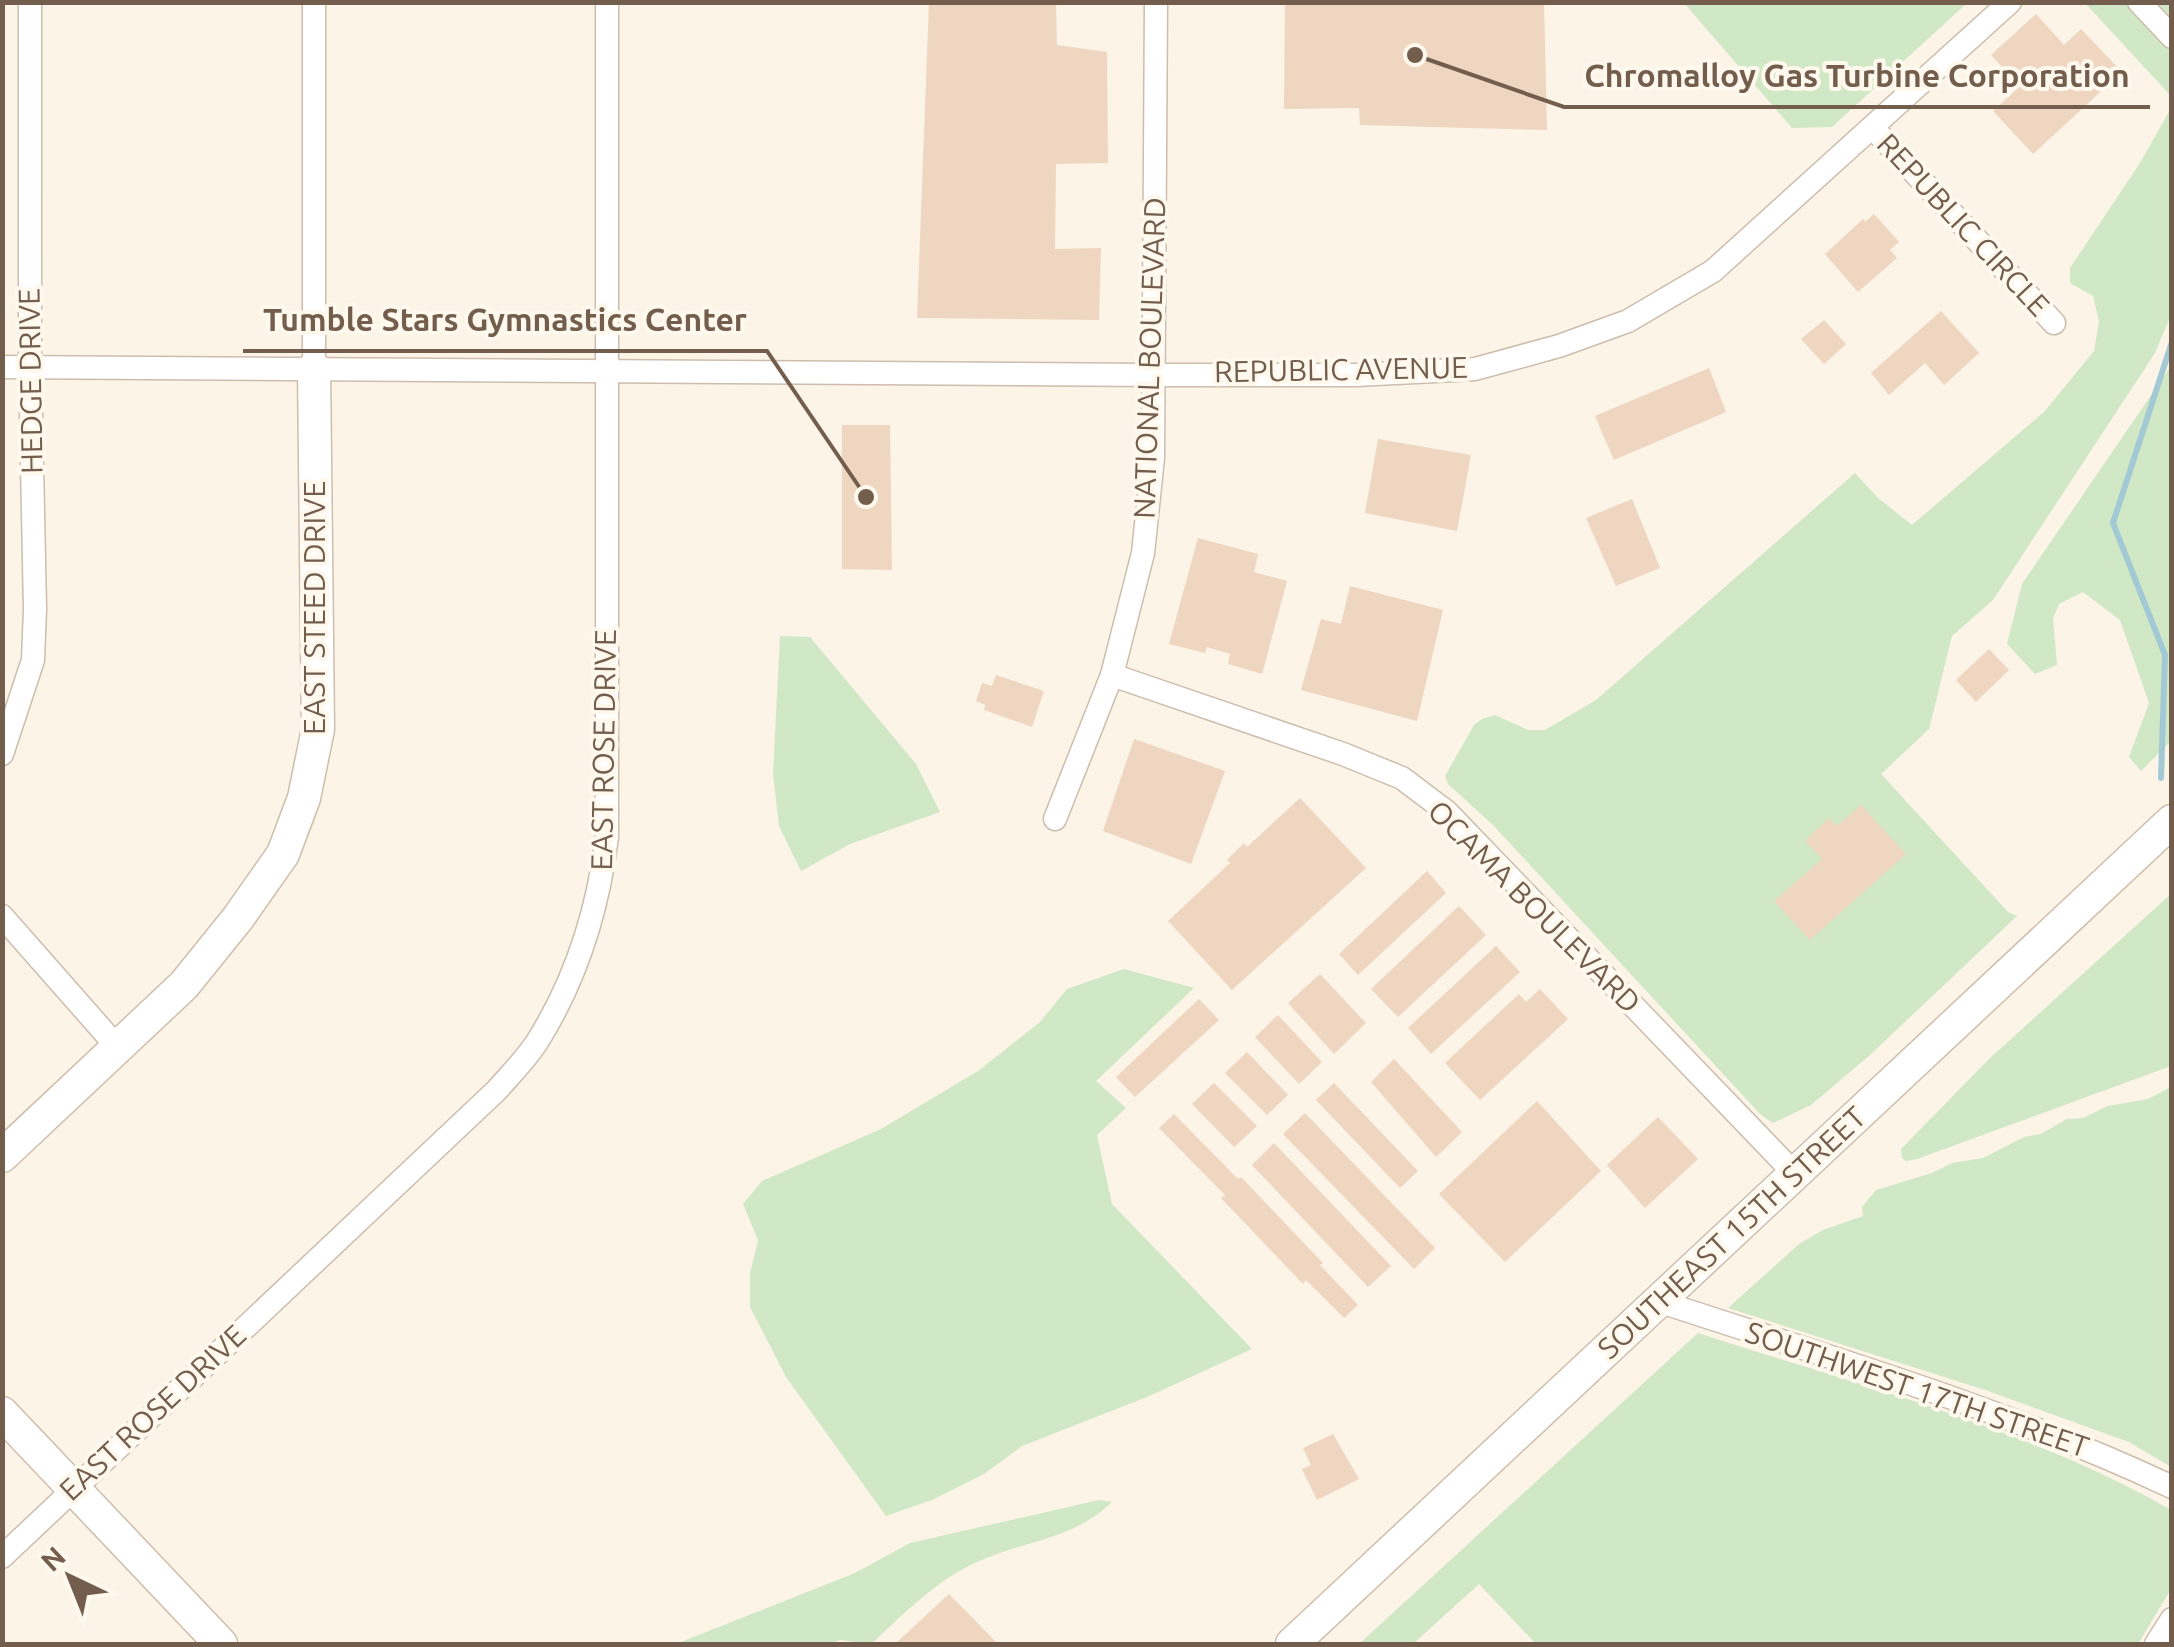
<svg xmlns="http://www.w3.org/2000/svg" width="2174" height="1647" font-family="Ubuntu,sans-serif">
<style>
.green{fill:#d1e8c6}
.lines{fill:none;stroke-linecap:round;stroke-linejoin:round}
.stream{stroke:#a3c9d4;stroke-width:6}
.building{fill:#eed6c0}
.street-casing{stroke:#ccbdad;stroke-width:25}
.secondary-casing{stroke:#cebeab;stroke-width:35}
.street{stroke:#fff;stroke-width:22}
.secondary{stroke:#fff;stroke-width:32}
.labels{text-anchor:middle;stroke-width:8;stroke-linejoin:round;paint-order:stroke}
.street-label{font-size:30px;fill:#735d4d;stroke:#fef8ed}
.leader{fill:none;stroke:#735d4d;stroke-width:4}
.callout-dot{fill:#735d4d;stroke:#fef8ed;stroke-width:4}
.callout-label{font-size:32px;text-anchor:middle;font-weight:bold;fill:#735d4d;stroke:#fef8ed;stroke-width:8;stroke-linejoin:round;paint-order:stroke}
</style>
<rect width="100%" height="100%" fill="#fbf4e7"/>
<!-- green -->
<g class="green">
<polygon points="1684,3 1967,3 1832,127 1792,128"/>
<polygon points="2085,3 2171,3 2171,96"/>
<polygon points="2171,108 2171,315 2155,353 1993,600 1952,636 1929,729 1881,774 2008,912 2017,916 1870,1055 1811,1105 1773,1123 1761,1115 1493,825 1448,784 1445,776 1474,725 1482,719 1495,715 1528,730 1545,730 1596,700 1855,473 1877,497 1912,525 2044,412 2094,351 2099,321 2093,296 2070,283 2070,268 2140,163"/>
<polygon points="2171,366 2169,542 2171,741 2141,771 2129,757 2149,703 2120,620 2083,592 2059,604 2053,618 2057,665 2035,674 2007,644 2022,584"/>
<polygon points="780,636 810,637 916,764 940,812 850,844 801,871 779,826 773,774"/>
<polygon points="2171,894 2171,1066 1917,1159 1906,1161 1902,1158 1901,1149 1990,1058"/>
<polygon points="1124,969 1194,988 1096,1081 1126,1108 1097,1135 1112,1204 1252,1349 1147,1397 1022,1446 984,1474 932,1500 886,1516 786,1377 750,1307 750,1273 758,1240 743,1204 762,1181 881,1129 978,1071 1040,1022 1067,989"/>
<polygon points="2171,1087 2171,1467 2129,1442 1988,1391 1728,1308 1799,1244 1823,1230 1863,1216 1862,1207 1876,1190 1932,1173 1952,1163 1983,1158 2024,1137 2041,1134 2067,1119 2083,1118 2108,1106 2148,1099"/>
<path d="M1698,1333C1852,1383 2031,1429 2171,1510V1589L2138,1644H1536L1479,1584L1413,1644H1359Z"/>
<path d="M1099,1500L1112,1502C1071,1541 1025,1540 977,1562C936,1580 903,1615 871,1644L840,1640L829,1644H676L855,1573L910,1543Z"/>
</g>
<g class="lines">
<!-- stream -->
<polyline class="stream" points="2161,778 2165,655 2113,523 2172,342"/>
</g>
<!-- building -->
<g class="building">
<polygon points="929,2 1056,2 1057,45 1107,52 1108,163 1056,164 1055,249 1101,248 1099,320 917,318"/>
<polygon points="1285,2 1544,2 1547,130 1360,125 1359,108 1284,109"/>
<polygon points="2036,14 2064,45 2081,29 2122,72 2033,154 1993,111 2020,86 1991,55"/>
<polygon points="1874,214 1899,242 1890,250 1897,258 1858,292 1825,254 1863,219 1865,222"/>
<polygon points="1941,311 1979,353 1944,385 1925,363 1889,395 1871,373"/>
<polygon points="1824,320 1846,344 1824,364 1801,339"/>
<polygon points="1709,368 1726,412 1614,460 1595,416"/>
<polygon points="842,425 890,425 892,570 842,569"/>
<polygon points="1378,439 1471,455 1457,531 1365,513"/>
<polygon points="1632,499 1660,568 1616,586 1586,518"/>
<polygon points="1198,538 1258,554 1254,572 1287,581 1262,674 1228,664 1230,654 1207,647 1205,653 1169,644"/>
<polygon points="1350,586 1443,610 1417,721 1301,690 1321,619 1341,624"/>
<polygon points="1989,649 2009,670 1976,702 1956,680"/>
<polygon points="996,675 1044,691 1032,727 984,710 985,705 976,701 982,683 992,686"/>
<polygon points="1134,739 1225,771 1191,864 1103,831"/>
<polygon points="1300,798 1366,868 1232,990 1168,921 1230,863 1227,860 1244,843 1247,847"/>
<polygon points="1861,805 1906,854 1810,940 1774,901 1822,859 1805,841 1829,818 1837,826"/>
<polygon points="1427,871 1446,893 1358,975 1339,954"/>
<polygon points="1459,906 1486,935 1398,1017 1371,989"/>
<polygon points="1496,946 1520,972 1431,1054 1408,1028"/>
<polygon points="1320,974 1366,1023 1334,1054 1288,1003"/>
<polygon points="1540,989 1568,1019 1480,1100 1445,1063 1519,994 1526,1002"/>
<polygon points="1199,999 1219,1020 1135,1097 1116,1077"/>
<polygon points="1278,1015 1322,1062 1299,1084 1255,1037"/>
<polygon points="1247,1052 1288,1095 1267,1115 1225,1073"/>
<polygon points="1394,1059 1462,1132 1436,1157 1371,1082"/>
<polygon points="1214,1083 1257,1126 1234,1147 1192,1104"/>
<polygon points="1334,1083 1418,1171 1400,1188 1316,1100"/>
<polygon points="1537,1101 1601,1171 1505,1262 1439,1194"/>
<polygon points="1305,1113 1435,1248 1414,1269 1283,1134"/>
<polygon points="1174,1114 1238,1179 1241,1177 1323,1263 1320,1265 1358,1305 1344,1318 1306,1280 1303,1284 1221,1198 1225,1195 1159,1128"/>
<polygon points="1658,1117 1698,1159 1645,1208 1607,1165"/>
<polygon points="1274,1143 1391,1266 1368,1287 1252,1165"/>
<polygon points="1333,1434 1359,1479 1317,1500 1302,1469 1311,1465 1303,1448"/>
<polygon points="949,1594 998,1644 895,1644"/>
</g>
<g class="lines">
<defs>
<g id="street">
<polyline points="314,2 314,368"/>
<polyline points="2139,2 2172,37"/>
<polyline points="1873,128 2054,323"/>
<polyline points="2,367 1155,375 1356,375 1475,369 1559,346 1628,321 1713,271 2010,2"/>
<polyline points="1112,675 1343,754 1402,778 1447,812 1795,1174"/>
<polyline points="2,754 33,660 35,609 30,367 30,2"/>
<polyline points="1055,819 1112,675 1143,553 1153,458 1156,2"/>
<polyline points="2,916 119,1049"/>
<path d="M1658,1301C1831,1358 2007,1409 2172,1487"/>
<path d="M2,1557L497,1090C510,1075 526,1059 537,1042C576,980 598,910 607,837V2"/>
<polyline points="2156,1644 2172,1619"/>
</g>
<g id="secondary">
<polyline points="2,1156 184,985 238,918 283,854 304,798 318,729 314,368"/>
<polyline points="2,1413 221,1644"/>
<polyline points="1292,1644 2172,821"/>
</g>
</defs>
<!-- street casing -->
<use href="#street" class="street-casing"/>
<!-- secondary casing -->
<use href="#secondary" class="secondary-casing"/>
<!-- street -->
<use href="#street" class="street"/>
<!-- secondary -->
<use href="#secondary" class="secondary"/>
</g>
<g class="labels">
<!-- street labels -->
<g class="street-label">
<text transform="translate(1963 225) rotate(47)" y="10">REPUBLIC CIRCLE</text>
<text transform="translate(1150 358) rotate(-88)" y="10">NATIONAL BOULEVARD</text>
<text transform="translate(1341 370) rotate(-1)" y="10">REPUBLIC AVENUE</text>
<text transform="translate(31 381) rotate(-91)" y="10">HEDGE DRIVE</text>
<text transform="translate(315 608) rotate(-90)" y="10">EAST STEED DRIVE</text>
<text transform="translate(604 750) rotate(-89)" y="10">EAST ROSE DRIVE</text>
<text transform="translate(1534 907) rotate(45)" y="10">OCAMA BOULEVARD</text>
<text transform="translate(1732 1233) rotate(-43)" y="10">SOUTHEAST 15TH STREET</text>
<text transform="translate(1917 1390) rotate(19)" y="10">SOUTHWEST 17TH STREET</text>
<text transform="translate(153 1413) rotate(-43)" y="10">EAST ROSE DRIVE</text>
</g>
</g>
<!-- callouts -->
<path class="leader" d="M1415 55L1564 107H2150M866 497L767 351H243"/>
<g class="callout-dot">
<circle cx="1415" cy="55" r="10"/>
<circle cx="866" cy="497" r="10"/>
</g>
<g class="callout-label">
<text x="1857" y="87">Chromalloy Gas Turbine Corporation</text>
<text x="505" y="331">Tumble Stars Gymnastics Center</text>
</g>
<!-- border -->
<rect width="2174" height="1647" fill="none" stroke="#735d4d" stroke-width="10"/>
<!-- north arrow -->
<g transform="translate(70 1577) rotate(317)" stroke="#fef8ed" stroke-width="8" paint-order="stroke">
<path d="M0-8L18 38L0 25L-18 38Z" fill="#735d4d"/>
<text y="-15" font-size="28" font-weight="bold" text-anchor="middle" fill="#735d4d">N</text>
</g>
</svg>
